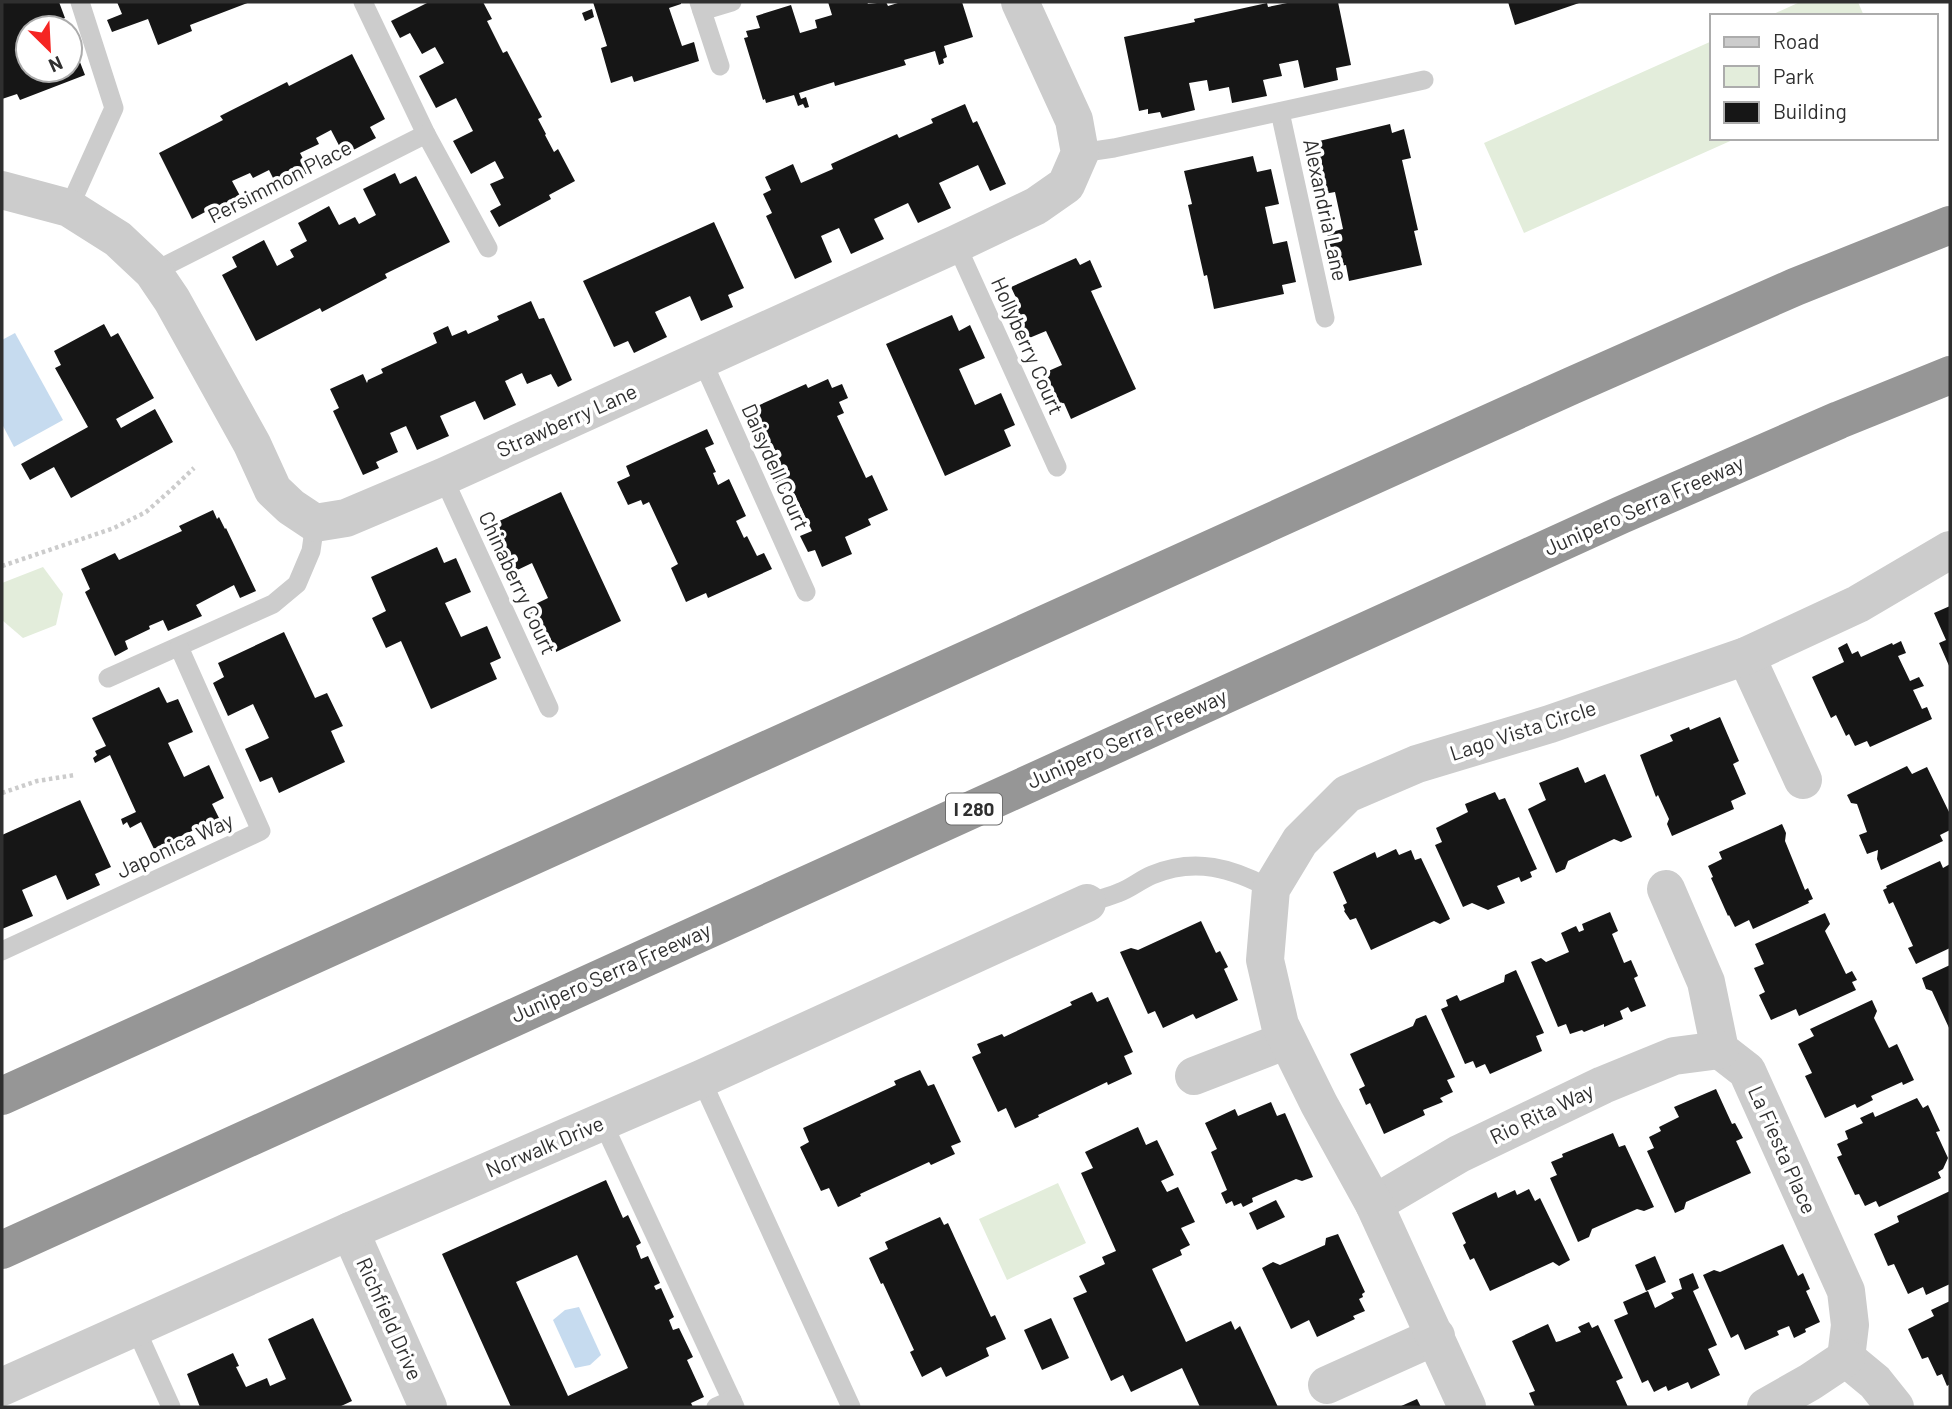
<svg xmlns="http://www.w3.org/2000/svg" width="1952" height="1409" font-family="Barlow,sans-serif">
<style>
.green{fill:#e3eddb}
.water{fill:#c6dbef}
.building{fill:#161616;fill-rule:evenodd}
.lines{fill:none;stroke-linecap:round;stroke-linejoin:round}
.path{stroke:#ccc;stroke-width:4.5;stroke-dasharray:3.5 3.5;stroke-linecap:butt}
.lane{stroke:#ccc;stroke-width:19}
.street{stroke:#ccc;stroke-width:38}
.highway{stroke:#969696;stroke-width:38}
.labels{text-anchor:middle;stroke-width:7;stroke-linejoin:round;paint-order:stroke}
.shield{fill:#fff;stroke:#6d6d6d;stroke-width:2}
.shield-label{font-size:19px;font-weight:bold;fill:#2f2f2f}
.street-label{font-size:21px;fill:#2f2f2f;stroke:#fff}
</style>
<rect width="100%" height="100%" fill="#fff"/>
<!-- green -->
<g class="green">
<polygon points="1800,2 1858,2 1864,16 1769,16"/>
<polygon points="1712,41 1712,138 1737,138 1524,233 1484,143"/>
<polygon points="43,567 63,594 56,625 23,638 2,620 2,583"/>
<polygon points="1058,1183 1086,1243 1007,1280 979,1219"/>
</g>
<!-- water -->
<g class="water">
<polygon points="15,333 63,420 14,447 2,424 2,340"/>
<polygon points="579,1307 601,1355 590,1365 575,1368 553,1320 565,1310"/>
</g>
<!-- building -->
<g class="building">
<polygon points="2,2 59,2 65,18 38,28 28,28 28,70 70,70 70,60 78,57 85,75 20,100 17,94 2,99"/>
<polygon points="117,2 250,2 190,25 192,31 158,45 148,19 112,32 107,20 122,14"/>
<polygon points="429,2 483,2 492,19 487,21 503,53 507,51 542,117 538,119 546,134 545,135 554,152 558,149 575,181 549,195 551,199 499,227 490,211 501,205 490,184 504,178 495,161 471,174 453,141 473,131 456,98 436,108 419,76 444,63 435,47 422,54 410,33 400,38 391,21"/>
<polygon points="593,2 681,2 681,4 669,8 682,46 694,42 699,61 634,82 632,76 611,83 601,48 607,46"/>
<polygon points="828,2 867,2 868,4 886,2 888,6 901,2 962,2 973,37 944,46 947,57 943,59 944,63 939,65 935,51 904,60 906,65 835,86 834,82 799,93 801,99 806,97 809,107 805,108 803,104 798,106 794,95 766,103 765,99 763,100 744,38 748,37 746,31 760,28 756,16 791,5 800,33 817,28 815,20 832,15"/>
<polygon points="1292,2 1338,2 1351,65 1336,68 1338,80 1304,88 1298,60 1279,64 1282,76 1263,80 1267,96 1232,103 1229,87 1209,91 1207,80 1189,83 1195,110 1162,118 1160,112 1148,114 1148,109 1139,111 1124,37 1195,22 1194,19 1267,3 1268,7"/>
<polygon points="1508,2 1582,2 1515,25"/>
<polygon points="592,9 594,17 585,21 582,13"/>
<polygon points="352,54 385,119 370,127 376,138 344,155 331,130 316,138 319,144 300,153 310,172 278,188 269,170 253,178 250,173 232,181 245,205 213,222 207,211 192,219 159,153 223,120 220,116 287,82 289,86"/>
<polygon points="965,104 973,123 977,121 1006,184 990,191 978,165 939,183 951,208 918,223 908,203 874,219 884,239 851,254 839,228 821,236 832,262 795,279 766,216 772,213 763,194 771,190 765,177 793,164 801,183 833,169 831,164 897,134 899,138 933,123 931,119"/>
<polygon points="1390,124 1392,133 1404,129 1411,158 1402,160 1418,230 1414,231 1422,265 1349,281 1346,265 1334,267 1327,233 1343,229 1335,192 1318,195 1310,160 1318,158 1315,142"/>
<polygon points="1253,156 1257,172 1271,169 1279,204 1265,207 1273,244 1287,241 1296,282 1282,285 1284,294 1214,309 1207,275 1204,276 1188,205 1192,204 1184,171"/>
<polygon points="395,173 400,184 416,176 450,242 385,274 387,278 322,312 320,308 256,341 222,275 237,267 232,257 264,240 277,266 294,257 290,250 307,241 298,223 329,206 339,225 355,217 359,224 376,215 363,189"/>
<polygon points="714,222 744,288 728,295 733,307 701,321 690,296 655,312 667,337 634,353 628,341 614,347 583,281"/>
<polygon points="1076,258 1080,265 1090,260 1102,287 1091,291 1136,389 1071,419 1064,403 1052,408 1037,376 1062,365 1046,331 1022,341 1007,309 1019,304 1011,287"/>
<polygon points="531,301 539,319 544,318 572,380 558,387 551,374 527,384 522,373 505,381 516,405 484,420 475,401 440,416 449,436 417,450 406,426 390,433 398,452 376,462 379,468 363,475 333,411 339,408 330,389 363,374 367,383 368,380 383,373 381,369 437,343 433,333 448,326 452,336 466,330 468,334 499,320 497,316"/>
<polygon points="952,315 959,331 970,325 985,358 959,369 975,405 1001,393 1015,425 1004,430 1011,446 945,476 886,344"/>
<polygon points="104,324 111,337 118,333 154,398 116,419 121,428 155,409 173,442 71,498 54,467 30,480 21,464 88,427 55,368 61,365 54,351"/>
<polygon points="828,379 832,388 842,384 848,398 839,402 844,413 837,416 866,478 872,475 888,510 868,519 871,525 845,537 852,554 822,567 815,550 808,552 800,536 812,531 794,493 783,498 768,466 780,461 773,446 766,449 757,427 752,429 744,412 806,384 808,388"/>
<polygon points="707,429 714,444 705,448 716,472 713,473 718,485 729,479 746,516 736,521 744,538 747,536 757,556 764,553 772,569 708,598 706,593 686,602 671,568 678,564 649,502 643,505 641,500 628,505 617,482 630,476 626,466"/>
<polygon points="561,492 621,621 556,652 549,636 538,642 523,610 548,598 532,563 507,575 492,542 503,536 497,522"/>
<polygon points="213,510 217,519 219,517 225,529 226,528 256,591 240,598 234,585 196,605 202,616 168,631 163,620 149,626 150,629 125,641 128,649 115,656 85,592 90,589 81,569 115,553 119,560 182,531 179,526"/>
<polygon points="437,547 444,563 456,558 471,592 445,603 461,637 487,626 501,658 490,663 497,679 431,709 401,641 386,648 372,618 386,611 371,577"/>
<polygon points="1950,606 1950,668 1939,643 1946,640 1934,613"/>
<polygon points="284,632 315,698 327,693 343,726 331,731 345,762 279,793 272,777 260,782 245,749 269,738 253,704 228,716 213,683 224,677 218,663"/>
<polygon points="1901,641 1906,653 1898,656 1910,681 1919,677 1924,686 1913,690 1922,709 1927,707 1932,719 1870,747 1867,741 1855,746 1849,734 1846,736 1836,715 1831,718 1812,677 1844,662 1838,648 1847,643 1852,654 1858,651 1861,657 1892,643 1893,645"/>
<polygon points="159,687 167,703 178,699 193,732 168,743 184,777 209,765 224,798 212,804 219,818 154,849 141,822 130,828 127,822 123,825 121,819 136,812 110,755 95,763 93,758 97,755 95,751 106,746 92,718"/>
<polygon points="1720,717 1739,761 1733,764 1746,794 1731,801 1734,809 1672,836 1667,824 1669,819 1658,795 1656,797 1640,755 1673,741 1670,735 1689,727 1690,730"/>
<polygon points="1907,766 1912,774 1927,767 1950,814 1950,830 1940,835 1943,841 1881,870 1877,859 1878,850 1867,854 1859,835 1867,832 1857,804 1851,803 1847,795"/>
<polygon points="1578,767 1585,783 1605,774 1632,837 1621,842 1614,839 1568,861 1565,869 1556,873 1528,809 1546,800 1539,783"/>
<polygon points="1495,792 1499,800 1505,798 1537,869 1530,872 1532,877 1521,882 1519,877 1497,886 1505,903 1488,910 1472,903 1463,907 1435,845 1442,842 1436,828 1468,812 1465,804"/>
<polygon points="80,800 111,867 95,874 100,885 67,900 56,875 22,890 33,916 2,929 2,835"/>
<polygon points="1782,824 1786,833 1785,841 1805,890 1808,888 1813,899 1808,901 1809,903 1753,929 1749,920 1735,927 1729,915 1728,916 1711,878 1713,877 1708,866 1722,859 1719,852"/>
<polygon points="1396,849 1399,855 1411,850 1415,860 1421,858 1450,919 1440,924 1434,921 1371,950 1356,918 1350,920 1344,911 1345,910 1343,905 1347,903 1333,872 1375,852 1377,858"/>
<polygon points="1940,861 1943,868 1950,864 1950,948 1916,964 1908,948 1913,946 1893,902 1889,904 1883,890 1887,888 1886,886"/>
<polygon points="1610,912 1618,931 1612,934 1624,963 1631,960 1638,976 1634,978 1646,1006 1631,1012 1628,1007 1620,1011 1623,1019 1604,1027 1604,1024 1584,1032 1582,1030 1570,1034 1566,1024 1558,1027 1531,962 1541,958 1546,962 1569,952 1561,933 1576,926 1579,932 1584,930 1582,924"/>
<polygon points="1825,913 1830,924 1825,931 1846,974 1852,971 1857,980 1852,982 1856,990 1799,1016 1796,1009 1771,1020 1759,995 1765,992 1754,968 1764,964 1755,944"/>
<polygon points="1201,921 1216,953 1220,951 1228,967 1224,969 1238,1000 1196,1019 1193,1014 1163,1028 1155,1011 1148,1014 1120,952 1131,948 1138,950"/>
<polygon points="1950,965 1950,1030 1932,991 1926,989 1922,978"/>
<polygon points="1516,970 1544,1033 1536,1036 1542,1051 1490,1074 1485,1064 1476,1068 1473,1061 1465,1064 1441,1009 1448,1006 1446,1000 1457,995 1460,1001 1504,982 1505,975"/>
<polygon points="1092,992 1097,1002 1108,997 1133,1052 1124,1056 1132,1074 1108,1085 1107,1082 1038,1115 1039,1117 1015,1128 1006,1108 998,1112 972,1057 981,1053 977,1044 1002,1034 1004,1037 1072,1005 1070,1002"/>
<polygon points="1872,1000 1877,1011 1874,1018 1889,1048 1897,1044 1914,1080 1903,1085 1902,1082 1871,1096 1873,1100 1857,1108 1855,1104 1825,1118 1805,1076 1812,1073 1798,1044 1814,1036 1810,1029"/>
<polygon points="1426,1015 1455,1077 1447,1080 1453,1092 1440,1098 1443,1102 1423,1110 1425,1115 1384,1134 1370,1103 1366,1105 1359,1089 1365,1086 1350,1054 1413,1026 1416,1019"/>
<polygon points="920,1070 928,1086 934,1084 961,1142 951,1146 955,1154 931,1165 929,1162 860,1194 861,1196 838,1207 829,1188 821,1191 800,1147 809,1142 803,1128 896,1085 894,1081"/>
<polygon points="1716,1089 1732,1124 1735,1123 1743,1138 1736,1141 1751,1173 1686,1202 1684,1209 1675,1213 1647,1151 1654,1148 1649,1137 1661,1131 1659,1127 1679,1117 1674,1107"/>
<polygon points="1917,1098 1923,1108 1928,1105 1940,1131 1936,1132 1948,1158 1943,1169 1938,1172 1941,1178 1879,1207 1876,1201 1865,1206 1859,1194 1855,1195 1837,1157 1842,1155 1837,1144 1848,1139 1845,1131 1863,1123 1860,1118 1873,1112 1875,1117"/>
<polygon points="1271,1102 1277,1116 1285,1113 1313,1177 1302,1181 1296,1179 1252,1198 1253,1202 1243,1207 1241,1203 1234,1206 1232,1201 1226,1204 1221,1193 1227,1190 1211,1152 1217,1149 1205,1123 1235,1109 1238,1116"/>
<polygon points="1138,1127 1146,1145 1157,1140 1174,1175 1161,1181 1167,1192 1178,1187 1195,1222 1181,1228 1190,1245 1180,1250 1182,1255 1152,1269 1186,1342 1231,1321 1235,1330 1240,1326 1278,1407 1200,1407 1182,1368 1131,1392 1123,1375 1111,1381 1073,1298 1087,1292 1079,1276 1105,1264 1102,1257 1116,1251 1081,1173 1093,1168 1085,1152"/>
<polygon points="1613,1133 1619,1147 1625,1145 1654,1207 1644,1211 1637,1209 1592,1229 1589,1237 1578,1242 1550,1178 1557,1175 1551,1162 1563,1157 1562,1154"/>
<path d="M606,1180L623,1218L628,1215L641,1243L636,1246L641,1259L648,1256L660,1283L654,1286L656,1290L661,1288L674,1317L669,1320L673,1330L679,1328L693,1357L687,1360L704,1397L691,1403L693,1407H511L442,1254ZM577,1255L628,1368L568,1396L516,1282Z"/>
<polygon points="1529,1189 1535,1201 1540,1198 1570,1260 1559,1266 1553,1262 1490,1291 1474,1258 1470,1260 1463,1245 1466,1243 1452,1213 1496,1192 1498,1198 1515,1190 1517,1195"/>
<polygon points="1950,1191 1950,1284 1926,1295 1923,1287 1908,1294 1894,1264 1888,1266 1874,1234 1899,1222 1897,1216"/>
<polygon points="1276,1200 1285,1217 1257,1230 1249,1213"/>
<polygon points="940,1217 944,1225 948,1223 991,1317 995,1315 1006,1339 986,1348 989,1356 946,1377 941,1367 922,1377 910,1352 914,1350 883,1283 881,1284 869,1258 888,1249 885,1242"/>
<polygon points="1338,1234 1365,1292 1362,1294 1363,1297 1359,1299 1365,1311 1353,1316 1355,1319 1317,1337 1309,1320 1291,1329 1262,1268 1273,1262 1280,1265 1325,1245 1326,1238"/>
<polygon points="1783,1244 1798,1276 1803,1273 1810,1289 1806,1291 1820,1322 1805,1329 1806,1332 1794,1338 1789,1326 1777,1331 1779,1335 1745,1350 1738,1334 1731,1338 1703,1275 1714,1270 1720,1272"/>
<polygon points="1655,1256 1666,1282 1646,1291 1635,1265"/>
<polygon points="1693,1273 1699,1288 1693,1291 1717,1345 1708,1349 1720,1375 1691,1389 1688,1382 1668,1391 1666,1386 1654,1392 1648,1380 1642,1383 1614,1320 1628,1314 1623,1302 1648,1291 1655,1308 1674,1298 1671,1293 1682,1289 1679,1279"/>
<polygon points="1950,1301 1950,1384 1947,1386 1942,1374 1937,1376 1928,1357 1922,1359 1908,1329 1934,1316 1931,1310"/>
<polygon points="313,1318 352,1401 339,1407 200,1407 187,1374 233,1353 239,1366 236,1367 246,1387 267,1378 270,1386 286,1379 268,1339"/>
<polygon points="1051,1318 1069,1358 1042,1370 1024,1330"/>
<polygon points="1589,1322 1592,1328 1598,1325 1623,1378 1616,1381 1628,1407 1535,1407 1529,1393 1535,1391 1512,1341 1548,1324 1556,1342 1560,1341 1581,1332 1578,1327"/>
<polygon points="1417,1399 1421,1407 1399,1407"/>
</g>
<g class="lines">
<!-- path -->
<g class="path">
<polyline points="2,566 114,528 146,512 172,489 194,468"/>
<polyline points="2,793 37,781 75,775"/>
</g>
<!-- lane -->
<g class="lane">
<polyline points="363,2 426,134 488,248"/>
<polyline points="699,2 720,66"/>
<polyline points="702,11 732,2"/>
<polyline points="1280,112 1325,318"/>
<polyline points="1080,153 1114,148 1424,80"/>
<polyline points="69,208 114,108 80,2"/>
<polyline points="956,244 1057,467"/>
<polyline points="153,272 426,134"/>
<polyline points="702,360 806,592"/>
<polyline points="443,477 549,708"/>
<polyline points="108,678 273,604 297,584 311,551 315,523"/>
<path d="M1087,903C1097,900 1108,897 1118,893C1130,889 1140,880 1152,875C1195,857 1232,868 1271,889"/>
<polyline points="2,951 261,831 179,647"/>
<polyline points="701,1079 851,1407"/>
<polyline points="603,1123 735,1407"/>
<polyline points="135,1327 171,1407"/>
<polyline points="716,1407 732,1400"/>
</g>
<!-- street -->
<g class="street">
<polyline points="2,190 69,208 118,239 153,272 172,300 252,444 273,490 291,507 315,523 346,518 443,477 956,244 1036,206 1066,185 1080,153 1074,120 1020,2"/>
<polyline points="1746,656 1803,780"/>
<polyline points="1666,889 1706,982 1720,1050 1747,1071 1846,1291 1850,1325 1846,1358 1875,1382 1895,1407"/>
<polyline points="1194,1076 1287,1040"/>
<polyline points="1374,1204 1459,1154 1603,1085 1674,1056 1720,1050"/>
<polyline points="350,1231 428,1407"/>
<polyline points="1327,1385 1436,1336"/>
<polyline points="2,1387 350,1231 701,1079 1087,903"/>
<polyline points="1467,1407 1374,1204 1319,1104 1280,1025 1265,960 1271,889 1300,841 1347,794 1417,764 1550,724 1746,656 1858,604 1950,550"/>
<polyline points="1766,1407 1810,1382 1846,1358"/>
</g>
<!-- highway -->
<g class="highway">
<polyline points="2,1096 1571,386 1795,287 1950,225"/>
<polyline points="2,1250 1621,515 1839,420 1950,375"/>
</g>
</g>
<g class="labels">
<!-- shield labels -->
<rect class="shield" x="946" y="793.5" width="56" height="31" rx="5"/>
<g class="shield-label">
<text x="974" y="816">I 280</text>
</g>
<!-- street labels -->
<g class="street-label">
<text transform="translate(280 182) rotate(-27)" y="7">Persimmon Place</text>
<text transform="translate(1325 210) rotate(78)" y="7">Alexandria Lane</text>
<text transform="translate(1027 346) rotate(66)" y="7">Hollyberry Court</text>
<text transform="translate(567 421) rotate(-24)" y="7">Strawberry Lane</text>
<text transform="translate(775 467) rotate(66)" y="7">Daisydell Court</text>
<text transform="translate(1644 506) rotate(-24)" y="7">Junipero Serra Freeway</text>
<text transform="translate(517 583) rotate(65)" y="7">Chinaberry Court</text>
<text transform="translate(1523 731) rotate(-18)" y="7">Lago Vista Circle</text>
<text transform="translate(1127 739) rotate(-24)" y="7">Junipero Serra Freeway</text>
<text transform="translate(175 846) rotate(-25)" y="7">Japonica Way</text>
<text transform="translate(611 973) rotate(-24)" y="7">Junipero Serra Freeway</text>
<text transform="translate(1542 1114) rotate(-26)" y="7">Rio Rita Way</text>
<text transform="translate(545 1147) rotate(-23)" y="7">Norwalk Drive</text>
<text transform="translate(1782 1150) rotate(66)" y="7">La Fiesta Place</text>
<text transform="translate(389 1319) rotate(66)" y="7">Richfield Drive</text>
</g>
</g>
<!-- border -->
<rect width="1952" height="1409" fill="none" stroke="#2f2f2f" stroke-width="7"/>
<!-- legend -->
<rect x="1710" y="14" width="228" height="126" fill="#ffffff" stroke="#acacac" stroke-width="2"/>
<rect x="1724" y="37" width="35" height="10" fill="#cccccc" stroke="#acacac" stroke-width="2"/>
<text x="1773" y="49" font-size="21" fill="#2f2f2f">Road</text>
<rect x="1724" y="66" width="35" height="21" fill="#e3eddb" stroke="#acacac" stroke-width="2"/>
<text x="1773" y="84" font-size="21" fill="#2f2f2f">Park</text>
<rect x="1724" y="102" width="35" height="21" fill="#161616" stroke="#acacac" stroke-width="2"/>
<text x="1773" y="119" font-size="21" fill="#2f2f2f">Building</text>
<!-- north arrow -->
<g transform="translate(49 49) rotate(156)"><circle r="33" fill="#ffffff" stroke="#acacac" stroke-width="2"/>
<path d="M0-5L12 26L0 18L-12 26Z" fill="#f52522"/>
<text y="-10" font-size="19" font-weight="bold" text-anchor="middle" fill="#2f2f2f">N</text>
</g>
</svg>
